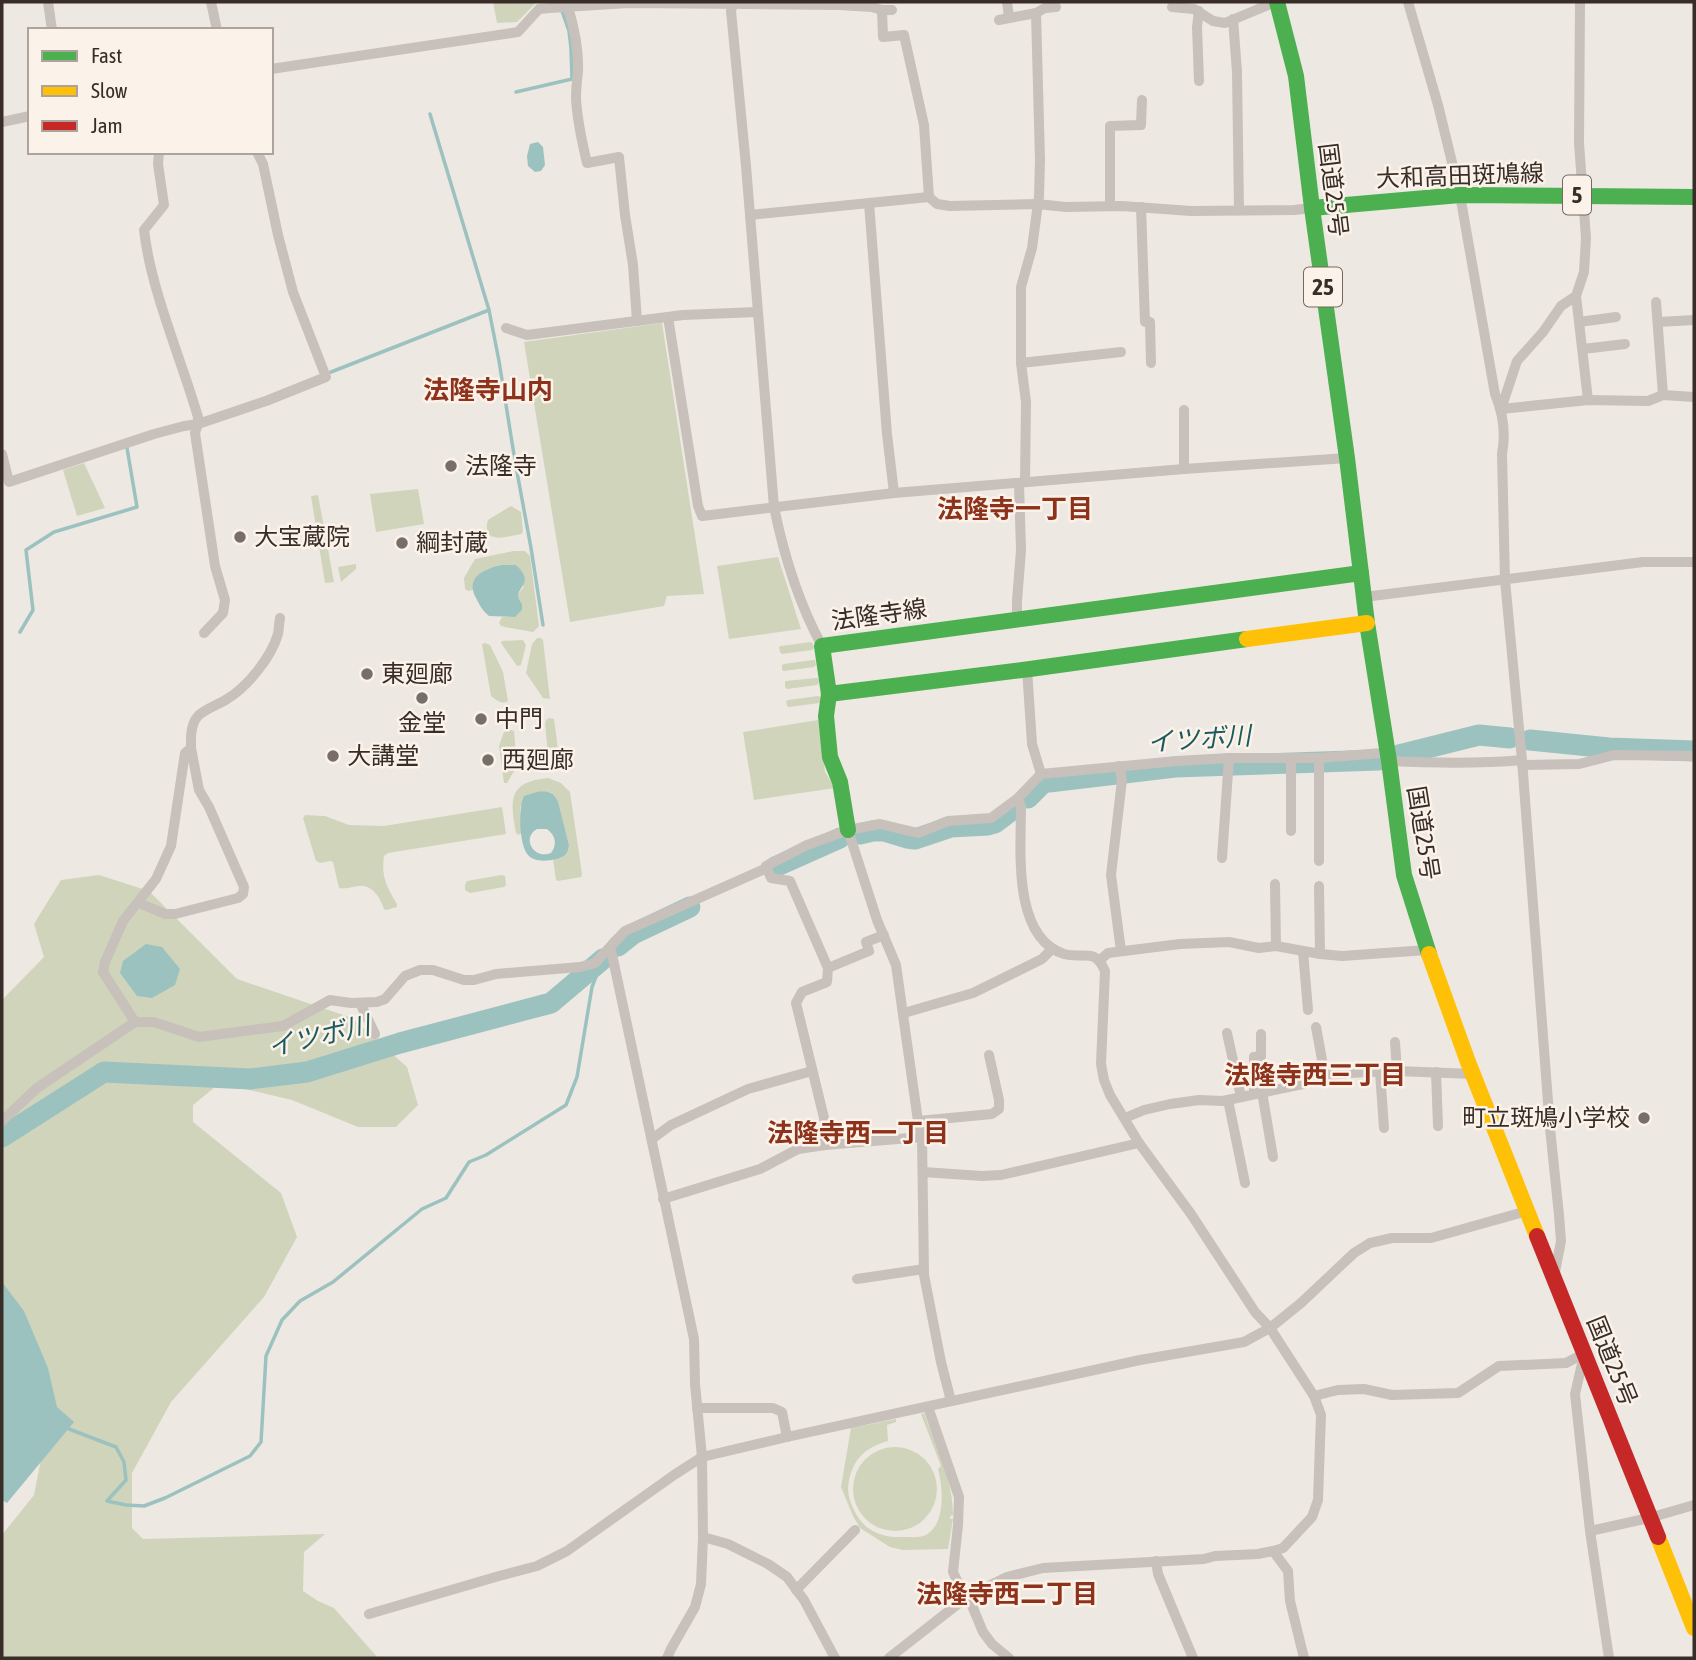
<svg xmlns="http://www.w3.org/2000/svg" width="1696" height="1660" font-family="'Asap Condensed','Noto Sans JP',sans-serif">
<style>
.green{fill:#d0d4bb}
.water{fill:#9cc2c0;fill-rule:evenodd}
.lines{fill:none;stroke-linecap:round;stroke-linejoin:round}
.stream{stroke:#9cc2c0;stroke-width:3.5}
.river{stroke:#9cc2c0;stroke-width:21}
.street{stroke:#c8c0ba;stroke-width:10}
.fast{stroke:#4caf50;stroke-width:16}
.slow{stroke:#ffc107;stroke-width:16}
.jam{stroke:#c62828;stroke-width:16}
.poi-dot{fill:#786e69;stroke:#fbf2e9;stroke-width:2.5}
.labels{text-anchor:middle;stroke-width:5;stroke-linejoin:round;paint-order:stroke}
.shield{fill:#fbf2e9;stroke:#736862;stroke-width:2}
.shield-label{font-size:23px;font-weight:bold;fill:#392d28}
.street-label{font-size:24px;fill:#392d28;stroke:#fbf2e9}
.poi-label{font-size:24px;fill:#392d28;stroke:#fbf2e9;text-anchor:start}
.neighbourhood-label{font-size:26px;font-weight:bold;fill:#8d331c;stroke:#fbf2e9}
.water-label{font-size:26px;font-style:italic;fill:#1b5b5d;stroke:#fbf2e9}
</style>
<rect width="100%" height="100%" fill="#eee8e2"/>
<!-- green -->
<g class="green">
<polygon points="493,2 537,2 517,22 497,23"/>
<polygon points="662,323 704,594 667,596 664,606 570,622 524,342"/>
<polygon points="84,463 105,508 77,516 63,470"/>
<polygon points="418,489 424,524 376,532 370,494"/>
<polygon points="318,495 334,582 325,583 311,496"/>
<path d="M511,506L521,512L523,532L521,534C506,537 481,545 488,520Z"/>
<path d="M514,551H525L530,556L539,626L533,632L505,627L501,626L499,623L502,617C511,617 520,617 522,607C517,598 516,595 524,587L501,565C487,568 472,574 473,590L468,591L465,589L464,578L475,559Z"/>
<polygon points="778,557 801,629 729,639 717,566"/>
<polygon points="356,564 356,569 341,582 338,567"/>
<polygon points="537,638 541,638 543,640 550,699 543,698 526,673 532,644"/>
<polygon points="523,640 526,645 521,665 517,666 501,643 502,641"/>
<polygon points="811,642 813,644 814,648 812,650 782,654 780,652 779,647 781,646"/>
<path d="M485,643L490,645L503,672L508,701C502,705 496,700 491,696L482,644Z"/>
<polygon points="813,660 815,660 816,665 814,667 784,671 782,670 782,665 784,664"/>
<polygon points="816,678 818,678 819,682 817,685 787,689 785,687 785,682 786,681"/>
<polygon points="818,696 820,697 821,701 819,703 789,707 787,706 786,702 788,700"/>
<path d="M549,718L554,719L560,765L559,767H555C546,756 547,738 545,724L546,720Z"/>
<polygon points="818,720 825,772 835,788 754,800 743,732"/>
<polygon points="511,730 514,731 517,766 507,783 504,783 499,746 504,732"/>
<path d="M548,778L561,783L570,792L582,874L581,877L558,881L556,880L553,859L556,858L569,845L556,797L550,792L520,807L522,833L518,835L516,833C510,799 508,782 548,778Z"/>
<path d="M502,807L506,834L388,853L384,856C381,877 387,887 397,904V907L386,910L384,909C381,900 375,888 364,886C356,885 347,890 339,888L333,862L330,861L320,863L316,861L303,818L305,815L325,816L349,825L384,826Z"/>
<polygon points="99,875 149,891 237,979 352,1018 407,1067 418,1105 396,1127 358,1127 292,1100 220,1083 193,1105 193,1122 281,1193 297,1237 264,1297 171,1402 132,1473 132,1528 143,1539 325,1534 304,1552 303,1591 318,1601 334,1608 378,1658 2,1658 2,1535 34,1495 50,1413 2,1354 2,1000 44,957 34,924 61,880"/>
<polygon points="501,875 505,876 506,885 504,887 470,893 465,890 465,885 467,881"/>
<path d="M924,1413C936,1446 953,1479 953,1515L950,1516V1519H953L948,1549L903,1550L890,1547L860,1528L853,1516L841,1487L851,1428L896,1419V1422L887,1425L888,1441C872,1445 858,1454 852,1470C846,1486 847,1497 855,1512C865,1532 883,1538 904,1537C911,1537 920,1538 926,1535C946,1524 943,1488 938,1469L941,1466L921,1414Z"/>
<circle cx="895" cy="1489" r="42"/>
</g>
<!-- water -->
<g class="water">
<polygon points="538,142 543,147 545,165 541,171 535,172 528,166 527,156 530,144"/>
<path d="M501,565H516C539,586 508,588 522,604V610L515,617L489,616C483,611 480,606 476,598C465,578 483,569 501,565Z"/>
<path d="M537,792C546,791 554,791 558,802L569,845C568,849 568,852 565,855C557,861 535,864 528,855C519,845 518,808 524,796ZM537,829H547C555,835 558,844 551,853C534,860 521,838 537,829Z"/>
<polygon points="146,944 162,947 180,969 175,985 152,998 137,996 120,973 123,961"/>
<polygon points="2,1282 24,1311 48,1368 57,1407 74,1422 7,1503 2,1500"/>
</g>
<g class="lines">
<!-- stream -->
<g class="stream">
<polyline points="516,92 572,79 571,48 569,31 562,11"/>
<polyline points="489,310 499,361 515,461 531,548 543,625"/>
<polyline points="331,372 489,310 430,114"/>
<polyline points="20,632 33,610 26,550 54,532 137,507 127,448"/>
<polyline points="69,1429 116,1447 124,1462 126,1480 107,1501 126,1505 144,1506 165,1498 250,1456 261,1442 266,1356 282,1320 300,1301 333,1282 422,1209 446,1198 469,1162 486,1155 566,1105 577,1077 592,987 602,961"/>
</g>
<!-- river -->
<g class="river">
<polyline points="1530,740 1609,748 1694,751"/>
<polyline points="1399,755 1479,735 1510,738"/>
<polyline points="1028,798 1043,783 1049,782 1175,767 1379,760"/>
<polyline points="860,834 873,831 884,831 907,838 915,839 951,827 988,825 995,823 1012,810"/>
<polyline points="775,867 840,838"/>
<polyline points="618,946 633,934 690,907"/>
<polyline points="2,1137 104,1072 250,1079 307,1072 400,1043 551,1003 603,959"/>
</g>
<!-- street -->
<g class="street">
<polyline points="48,2 52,30"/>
<polyline points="211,2 217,30"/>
<polyline points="1007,2 1009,17"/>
<path d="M1408,2L1438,105L1460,195L1495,394C1503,413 1506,433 1502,454L1505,580L1522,760L1550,1128L1559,1215L1561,1241L1555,1272"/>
<polyline points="1580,2 1579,143 1586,238 1584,272 1576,296 1561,306 1543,332 1517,361 1501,409 1588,400 1648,401 1663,395 1694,397"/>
<path d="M733,3L731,11L746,166L774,507C784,556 798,602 822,646"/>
<polyline points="748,4 839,5 872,7 882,10 892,10"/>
<path d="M568,7C574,27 579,49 578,71C577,80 576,89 576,98C577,120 582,142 587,163L619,157L625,215L633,265L637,321"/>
<polyline points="1172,7 1194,9 1213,21 1225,23 1275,2"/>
<polyline points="882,10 883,37 904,35 924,125 929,197 937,204 950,206 1037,204 1066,207 1122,206 1191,211 1294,210 1312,208"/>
<polyline points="1199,11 1197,27 1199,81"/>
<polyline points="1233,19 1237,72 1239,210"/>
<polyline points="999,20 1036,13 1045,8 1056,7"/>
<polyline points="271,69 518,32 539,9 550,8 628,3 748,4 749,2"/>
<polyline points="2,122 30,116"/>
<path d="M159,152L158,164L164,205L144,230C151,291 181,358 198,417V424L195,433L215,566L225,600L223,613L204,633"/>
<polyline points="869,203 887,434 894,493"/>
<polyline points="1110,206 1110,126 1141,125 1142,100"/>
<polyline points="1141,207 1145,322 1150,322 1151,363"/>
<polyline points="750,215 929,197"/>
<polyline points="1576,296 1588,400"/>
<polyline points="1656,302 1663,395"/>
<polyline points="668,317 698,506 702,516 894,493 1184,469 1347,458"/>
<polyline points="1579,322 1616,317"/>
<polyline points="1658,322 1694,320"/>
<polyline points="506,328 527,335 683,315 757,312"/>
<polyline points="1583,349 1625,344"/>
<polyline points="1021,363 1121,352"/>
<polyline points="1184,410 1184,469"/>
<polyline points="2,454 9,482 154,434 184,426 198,424 266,401 326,377 293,292 278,235 263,164 257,152"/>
<polyline points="1025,482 1026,402 1021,363 1021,287 1032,248 1039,196 1040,160 1036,13"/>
<polyline points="1364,597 1643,562 1694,562"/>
<polyline points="1017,619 1017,601 1021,550 1019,483"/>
<polyline points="1027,669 1032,744 1041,774"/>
<polyline points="1291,758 1291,831"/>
<path d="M1389,761C1433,763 1478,764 1522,760"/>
<polyline points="1522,765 1579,764 1614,755 1694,756"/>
<polyline points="1119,766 1122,780 1111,875 1121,951"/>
<polyline points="848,830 877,920 896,965 918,1121 922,1137 924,1275 941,1362 951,1401"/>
<polyline points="1222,858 1229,758"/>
<polyline points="1319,861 1319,758"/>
<polyline points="1275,884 1276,946"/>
<polyline points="1319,886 1320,954"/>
<polyline points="139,903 165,914 175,914 238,898 243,894 244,887 209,807 199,790 191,748"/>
<polyline points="610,949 613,959 694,1339 695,1384 702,1457 703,1537 701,1584 695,1607 671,1649 667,1658"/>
<polyline points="1303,951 1308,1010"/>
<polyline points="1100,960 1108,953 1180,944 1229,942 1259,948 1276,946 1320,954 1342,956 1427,950"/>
<polyline points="828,968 869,951 866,942 884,935"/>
<polyline points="360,1003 375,1034"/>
<polyline points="904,1013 973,993 1042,959 1052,949"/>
<path d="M135,1022L103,972L105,962L123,921L156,879L171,846L185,753L191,748C191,738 190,725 198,716C205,709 218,705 227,699C247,687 271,658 278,634C279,629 279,623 280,618"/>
<polyline points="1316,1027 1325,1076"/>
<polyline points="1227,1033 1241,1097"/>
<polyline points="1395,1042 1397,1071"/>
<polyline points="1380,1072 1384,1128"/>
<polyline points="1436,1072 1438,1126"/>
<polyline points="1262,1092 1273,1157"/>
<polyline points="1254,1094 1254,1057 1261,1056 1261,1034"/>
<polyline points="1228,1100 1245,1183"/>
<polyline points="1125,1118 1144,1110 1170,1104 1199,1100 1223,1101 1303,1084 1325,1076 1348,1073 1397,1071 1473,1074"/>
<polyline points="2,1121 37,1088 135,1022 154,1022 199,1037 283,1026 330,1000 351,1003 377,1002 385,999 405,976 420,970 433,970 464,980 474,980 496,974 580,967 595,963 625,931 767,868"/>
<polyline points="918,1121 992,1114 999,1109 999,1100 989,1055"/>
<polyline points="652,1139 671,1125 748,1089 812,1071"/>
<polyline points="825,1145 825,1122 796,1003 802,992 827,982 828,968 790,881 771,878 766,866 807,845 848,830 880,824 918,833 948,821 991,818 1018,798 1041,774 1177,761 1229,758 1319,758 1382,753"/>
<polyline points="923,1172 982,1176 1001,1175 1139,1143"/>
<polyline points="663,1199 760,1169 798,1149 825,1145 922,1137"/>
<polyline points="857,1279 924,1269"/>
<polyline points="1584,1355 1575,1394 1590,1531 1609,1658"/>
<polyline points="1314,1396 1338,1390 1364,1389 1392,1395 1458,1393 1499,1366 1566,1363 1585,1353"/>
<polyline points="928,1407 959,1497 958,1525 953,1572 965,1598"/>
<polyline points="697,1408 773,1408 782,1412 787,1437"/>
<polyline points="1590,1531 1649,1518 1694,1505"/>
<polyline points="703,1537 728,1544 768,1564 787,1577 804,1600 835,1658"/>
<polyline points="1273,1551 1288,1571 1290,1601 1304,1658"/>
<polyline points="1156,1561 1158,1574 1193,1658"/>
<polyline points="796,1590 855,1530"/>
<polyline points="968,1596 983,1632 992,1644 1009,1658"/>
<polyline points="369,1614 499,1576 537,1566 567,1551 674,1475 702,1457 787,1437 1140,1360 1244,1342 1270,1328 1301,1303 1354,1253 1370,1243 1392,1238 1431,1238 1527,1211"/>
<path d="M889,1658L968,1596L1007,1577L1043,1568L1204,1559L1215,1556L1258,1554L1273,1551L1283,1548L1312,1517L1318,1500L1321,1415L1314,1396L1270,1328L1255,1312L1191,1214L1139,1143L1110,1095L1104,1080L1101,1064L1105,971C1094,946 1084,960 1064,954C1012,937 1021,849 1021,807L1018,798"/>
</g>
<!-- fast -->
<g class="fast">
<polyline points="1277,2 1296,76 1312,208 1347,458 1367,623 1389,761 1404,875 1429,954"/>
<polyline points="1312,208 1460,195 1694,197"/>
<polyline points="829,694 1030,669 1247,639"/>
<polyline points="848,830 840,782 830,757 826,716 829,694 822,646 1361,573"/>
</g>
<!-- slow -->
<g class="slow">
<polyline points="1247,639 1367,623"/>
<polyline points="1429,954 1468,1062 1537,1236"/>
<polyline points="1658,1537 1694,1628"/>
</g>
<!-- jam -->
<polyline class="jam" points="1537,1236 1658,1537"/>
</g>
<!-- markers -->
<g class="poi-dot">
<circle cx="451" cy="466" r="7"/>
<circle cx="240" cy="537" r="7"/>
<circle cx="402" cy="543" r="7"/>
<circle cx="367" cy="674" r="7"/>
<circle cx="422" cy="698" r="7"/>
<circle cx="481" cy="719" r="7"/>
<circle cx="333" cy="756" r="7"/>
<circle cx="488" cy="760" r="7"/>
<circle cx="1644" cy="1118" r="7"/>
</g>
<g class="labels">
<!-- shield labels -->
<g class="shield">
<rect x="1563" y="175.5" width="28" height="39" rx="5"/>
<rect x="1304" y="267.5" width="38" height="39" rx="5"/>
</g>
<g class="shield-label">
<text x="1577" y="203">5</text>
<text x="1323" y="295">25</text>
</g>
<!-- street labels -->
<g class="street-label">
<text transform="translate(1460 176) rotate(-2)" y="8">大和高田斑鳩線</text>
<text transform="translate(1333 190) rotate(83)" y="8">国道25号</text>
<text transform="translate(879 615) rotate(-8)" y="8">法隆寺線</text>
<text transform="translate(1423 833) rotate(81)" y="8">国道25号</text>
<text transform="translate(1612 1361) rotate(68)" y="8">国道25号</text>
</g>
<!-- poi labels -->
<g class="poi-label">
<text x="465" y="474">法隆寺</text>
<text x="254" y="545">大宝蔵院</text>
<text x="416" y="551">綱封蔵</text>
<text x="381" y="682">東廻廊</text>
<text x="495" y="727">中門</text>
<text x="422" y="731" text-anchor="middle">金堂</text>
<text x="347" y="764">大講堂</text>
<text x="502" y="768">西廻廊</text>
<text x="1630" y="1126" text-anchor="end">町立斑鳩小学校</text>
</g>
<!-- neighbourhood labels -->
<g class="neighbourhood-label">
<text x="488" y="399">法隆寺山内</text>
<text x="1015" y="518">法隆寺一丁目</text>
<text x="1315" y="1084">法隆寺西三丁目</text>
<text x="858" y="1142">法隆寺西一丁目</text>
<text x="1007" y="1603">法隆寺西二丁目</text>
</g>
<!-- water labels -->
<g class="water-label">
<text transform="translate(1199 739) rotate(-4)" y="9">イツボ川</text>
<text transform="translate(319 1036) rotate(-13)" y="9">イツボ川</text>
</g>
</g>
<!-- border -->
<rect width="1696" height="1660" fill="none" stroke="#392d28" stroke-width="7"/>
<!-- legend -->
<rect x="28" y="28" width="245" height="126" fill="#fbf2e9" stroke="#ada39c" stroke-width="2"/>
<rect x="42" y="51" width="35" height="10" fill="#4caf50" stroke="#ada39c" stroke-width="2"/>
<text x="91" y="63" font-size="21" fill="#392d28">Fast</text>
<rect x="42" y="86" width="35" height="10" fill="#ffc107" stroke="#ada39c" stroke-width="2"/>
<text x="91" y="98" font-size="21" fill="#392d28">Slow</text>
<rect x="42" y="121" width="35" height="10" fill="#c62828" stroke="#ada39c" stroke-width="2"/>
<text x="91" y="133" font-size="21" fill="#392d28">Jam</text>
</svg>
